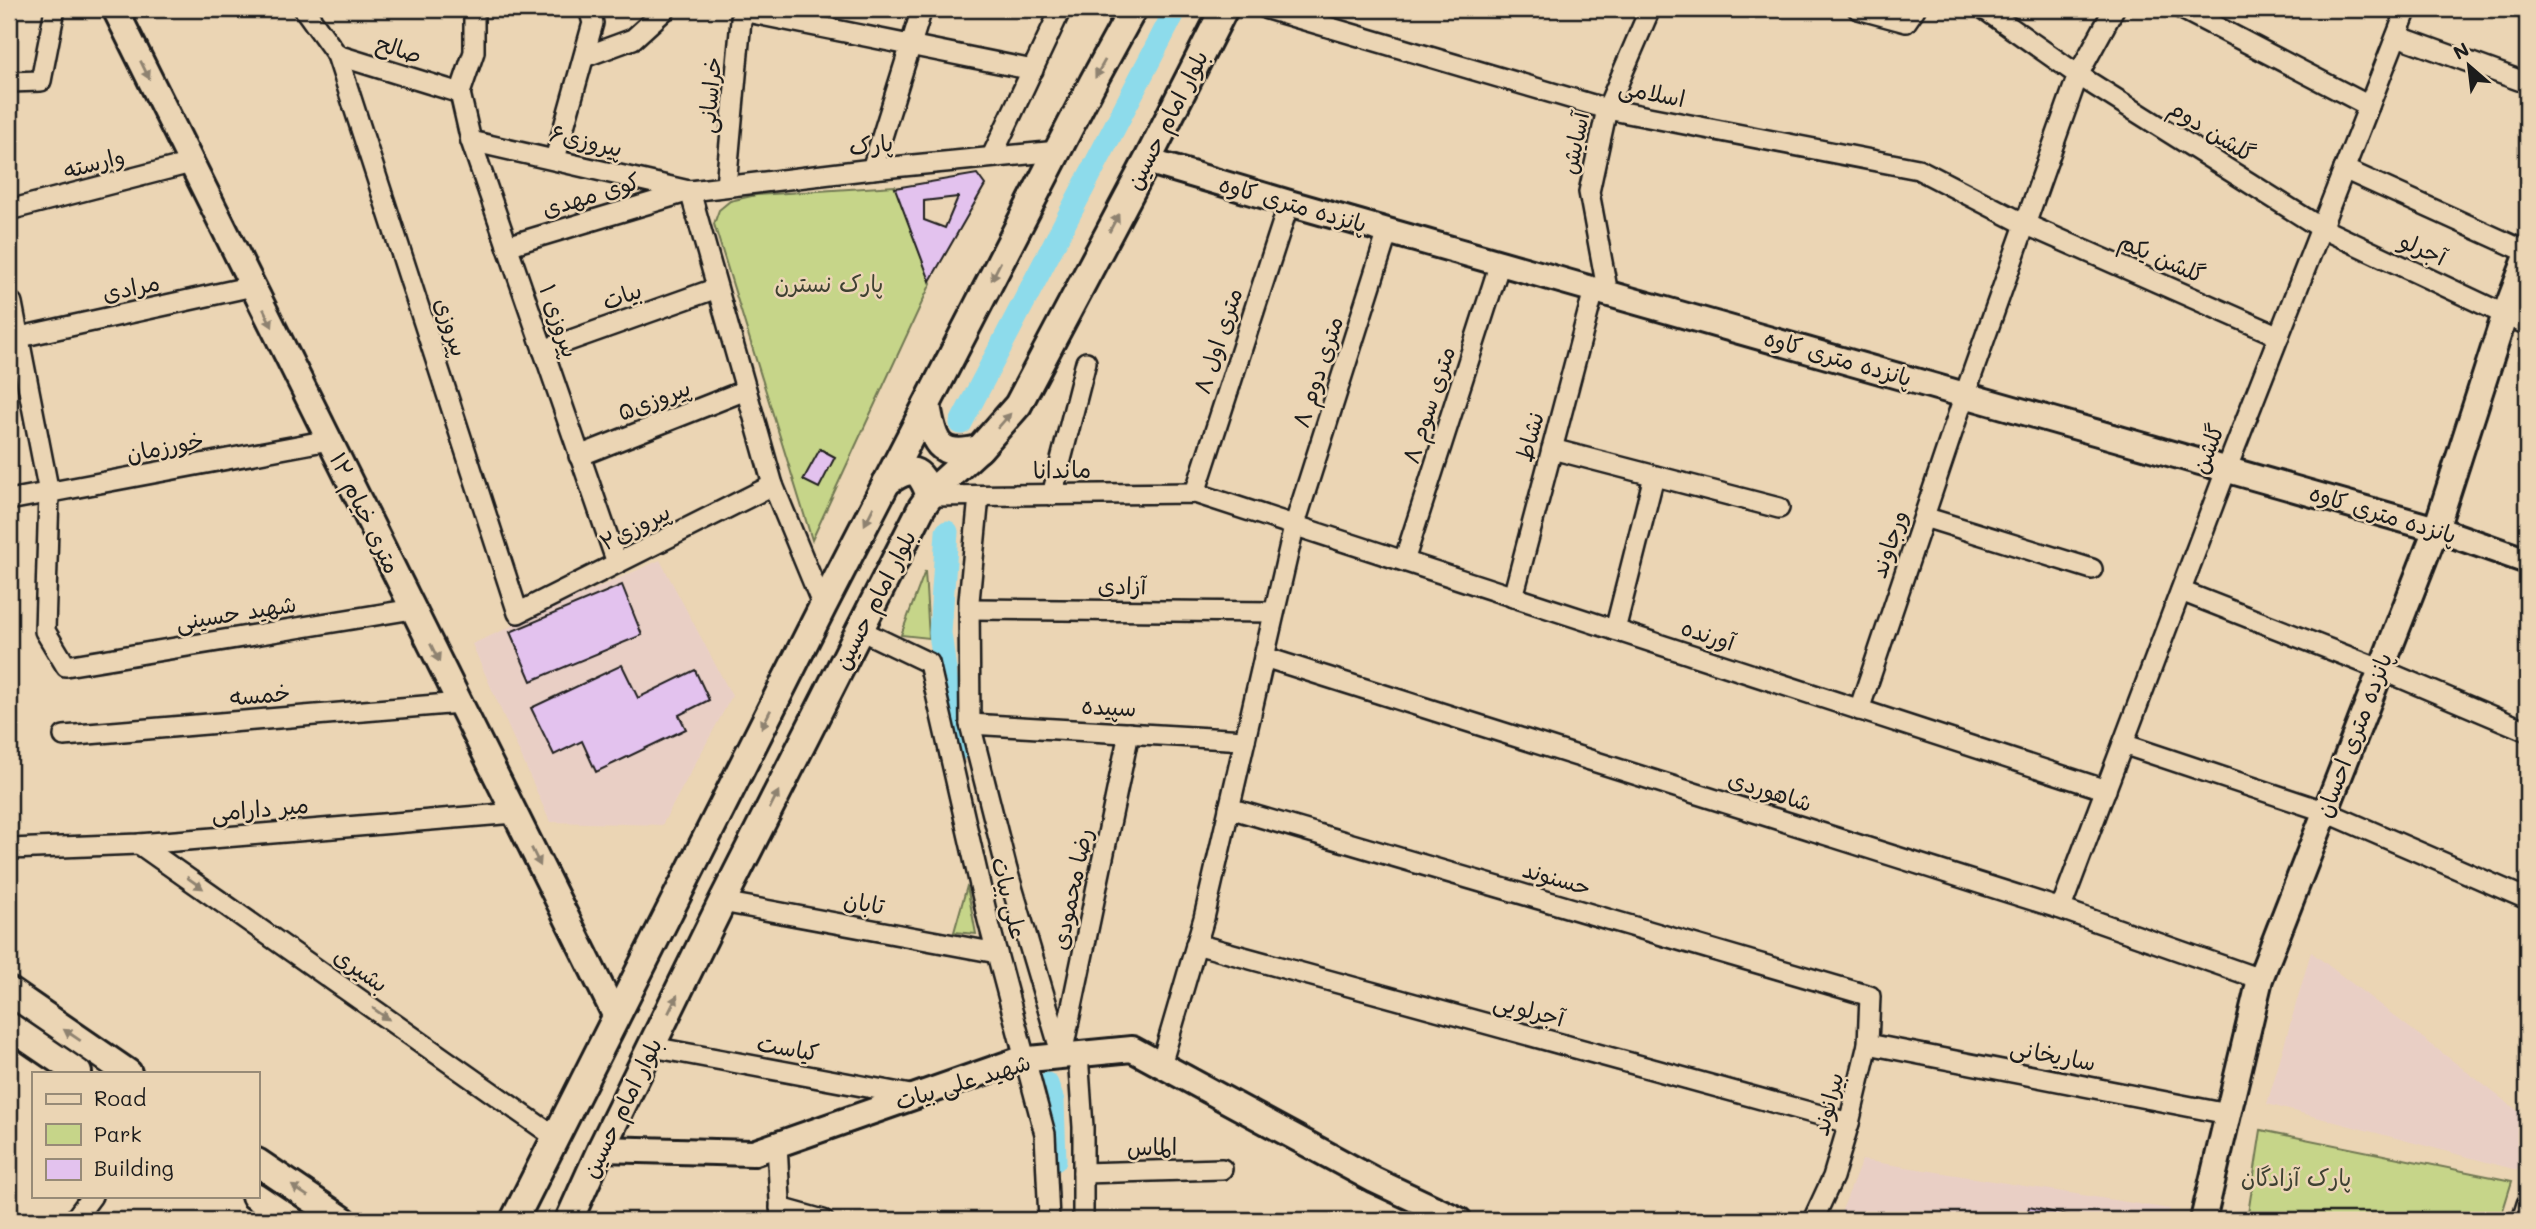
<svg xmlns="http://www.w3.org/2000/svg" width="2536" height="1229" font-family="Mali,'Playpen Sans Arabic',sans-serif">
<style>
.built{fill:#e9cfc5}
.green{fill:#c6d589;stroke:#717852;stroke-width:2}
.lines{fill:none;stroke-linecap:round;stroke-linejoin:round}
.canal{stroke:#8ddbeb;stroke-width:23}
.building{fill:#e3c2ee;stroke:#1c1c1c;stroke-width:2;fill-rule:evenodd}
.minor-casing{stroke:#1c1c1c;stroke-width:24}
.tertiary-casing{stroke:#1c1c1c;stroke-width:30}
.secondary-casing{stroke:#1c1c1c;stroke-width:32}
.minor{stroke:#ebd5b4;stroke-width:19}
.tertiary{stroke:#ebd5b4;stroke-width:24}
.secondary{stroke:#ebd5b4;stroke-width:26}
.oneway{fill:#8e8270}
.labels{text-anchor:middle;stroke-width:5;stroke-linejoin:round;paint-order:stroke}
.street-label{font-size:23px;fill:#1c1c1c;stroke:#ebd5b4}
.park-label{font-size:23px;fill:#3e4132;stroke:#ebd5b4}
</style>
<rect width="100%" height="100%" fill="#ebd5b4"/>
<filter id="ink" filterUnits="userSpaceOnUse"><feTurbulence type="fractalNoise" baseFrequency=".0143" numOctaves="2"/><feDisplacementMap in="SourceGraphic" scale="14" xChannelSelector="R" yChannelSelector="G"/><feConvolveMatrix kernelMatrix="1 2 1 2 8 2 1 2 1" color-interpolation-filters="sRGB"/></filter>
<g filter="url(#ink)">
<!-- built -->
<g class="built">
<polygon points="660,560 732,696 662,825 550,822 472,644"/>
<polygon points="2311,952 2527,1118 2527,1140 2517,1170 2267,1104"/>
<polygon points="1862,1160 2170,1209 2168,1220 1838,1220"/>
</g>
<!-- green -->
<g class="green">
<polygon points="895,186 931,283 812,540 714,224 719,210 730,201 756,195"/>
<polygon points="925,571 929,638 901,635"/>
<polygon points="967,886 976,934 954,932"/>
<polygon points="2261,1130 2512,1181 2500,1220 2247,1220"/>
</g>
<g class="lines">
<!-- canal -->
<g class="canal">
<polyline points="961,423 1176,9"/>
<polyline points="947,532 940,633 956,751"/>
<polyline points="1047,1084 1053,1101 1055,1160"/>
</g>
</g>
<!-- building -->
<g class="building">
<path d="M977,174L985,185L930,281L895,188ZM958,197L945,228L924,220V201Z"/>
<polygon points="820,449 835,457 819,488 803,480"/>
<polygon points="622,585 642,635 531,681 510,632"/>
<polygon points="622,665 638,698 695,670 709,700 679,715 686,729 596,772 582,741 554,755 531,708"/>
<polygon points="2029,1207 2088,1220 2026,1220"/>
</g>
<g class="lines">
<defs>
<g id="minor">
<polyline points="304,9 337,55 460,93"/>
<polyline points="1267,9 1607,109 1918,169 2025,224 2279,336"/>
<polyline points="1858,9 1906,22 1915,9"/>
<polyline points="1984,9 2078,75 2321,228 2527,325"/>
<polyline points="2182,9 2369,106"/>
<polyline points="742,11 1033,70"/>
<polyline points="2397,36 2527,83"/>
<polyline points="337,55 518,613 773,485"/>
<polyline points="584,57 633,39 666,9"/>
<polyline points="9,82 41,81 55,9"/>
<polyline points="460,93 471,141 617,563"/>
<polyline points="460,93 474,52 474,9"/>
<polyline points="471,141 689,191"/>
<polyline points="992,156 1061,9"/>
<polyline points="555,159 593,23 589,9"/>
<polyline points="872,169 922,9"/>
<polyline points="2344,169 2527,252"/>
<polyline points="726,186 742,9"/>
<polyline points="690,191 773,485 823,606"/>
<polyline points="9,210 191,163"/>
<polyline points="507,246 690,191 872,169 1058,151"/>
<polyline points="1608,294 1589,192 1607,109 1650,9"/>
<polyline points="12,303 49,493 45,631 66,666 413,609"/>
<polyline points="20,337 253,286"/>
<polyline points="543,350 717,288"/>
<polyline points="1552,449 1779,508"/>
<polyline points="579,456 746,390"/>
<polyline points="1195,493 1289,203"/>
<polyline points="1052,495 1086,362"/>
<polyline points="930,496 1195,493 2106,790"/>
<polyline points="979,496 969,601 970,724 1007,870 1062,1056"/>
<polyline points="9,500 329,440"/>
<polyline points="1924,517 2092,569"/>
<polyline points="1404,561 1500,263"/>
<polyline points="2181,591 2380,669 2527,731"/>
<polyline points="1513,597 1594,290"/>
<polyline points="969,609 1274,612"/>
<polyline points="860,630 929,663 988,920 1045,1134 1049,1220"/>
<polyline points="1615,630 1654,476"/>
<polyline points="1264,657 2058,908 2260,979"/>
<polyline points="1859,710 1965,394 2078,75 2114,9"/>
<polyline points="970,724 1245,740"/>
<polyline points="64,736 460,703"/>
<polyline points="2123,744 2324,811 2527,899"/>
<polyline points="1229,808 1870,996 1868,1044 1849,1123 1833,1177 1813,1220"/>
<polyline points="139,844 555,1137"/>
<polyline points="9,849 139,844 515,813"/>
<polyline points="722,902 997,953"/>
<polyline points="2058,908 2064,900 2227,468 2407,9"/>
<polyline points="1196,944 1849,1123"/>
<polyline points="1868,1044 2228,1114"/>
<polyline points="652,1047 916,1096"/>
<polyline points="1062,1054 1129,733"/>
<polyline points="1078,1054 1083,1127 1083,1220"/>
<polyline points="1161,1065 1204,918 1294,527 1388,231"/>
<polyline points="777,1144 781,1220"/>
<polyline points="1083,1173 1222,1169"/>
<polyline points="780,1208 823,1220"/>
<polyline points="74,1220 92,1196"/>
<polyline points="2522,1220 2527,1204"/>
</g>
<g id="tertiary">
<polyline points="115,9 616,1017"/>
<polyline points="1147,161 1289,203 2436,529 2527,561"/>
<polyline points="601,1149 753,1153 1019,1060 1132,1049 1374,1180 1459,1220"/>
<polyline points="2203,1220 2260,979 2436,529 2505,314 2527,256"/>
</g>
<g id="secondary">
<path d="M927,405C933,441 937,459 979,449"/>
<path d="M886,483C911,465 920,467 930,496"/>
<polyline points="9,991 128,1073"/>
<polyline points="9,1026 78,1073"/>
<polyline points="257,1162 343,1220"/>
<polyline points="255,1196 291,1220"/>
<polyline points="514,1220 823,606 1093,82 1133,9"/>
<polyline points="569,1220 601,1149 722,902 922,507 934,490 981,447 1018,405 1147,161 1224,9"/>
</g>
</defs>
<!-- minor casing -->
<use href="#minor" class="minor-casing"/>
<!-- tertiary casing -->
<use href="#tertiary" class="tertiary-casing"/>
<!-- secondary casing -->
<use href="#secondary" class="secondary-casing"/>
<!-- minor -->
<use href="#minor" class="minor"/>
<!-- tertiary -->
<use href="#tertiary" class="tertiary"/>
<!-- secondary -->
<use href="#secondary" class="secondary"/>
</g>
<!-- one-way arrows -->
<defs><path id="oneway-solid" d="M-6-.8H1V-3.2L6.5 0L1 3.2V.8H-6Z" transform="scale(1.75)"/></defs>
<g class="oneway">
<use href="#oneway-solid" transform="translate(1100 69) rotate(119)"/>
<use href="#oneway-solid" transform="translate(145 70) rotate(64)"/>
<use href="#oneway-solid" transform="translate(1114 223) rotate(-62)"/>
<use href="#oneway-solid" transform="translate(996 271) rotate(117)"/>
<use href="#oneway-solid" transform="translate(268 318) rotate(64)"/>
<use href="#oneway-solid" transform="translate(1004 421) rotate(-49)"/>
<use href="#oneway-solid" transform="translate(869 516) rotate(117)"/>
<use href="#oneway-solid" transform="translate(435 653) rotate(64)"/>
<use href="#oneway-solid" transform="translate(766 719) rotate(117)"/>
<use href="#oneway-solid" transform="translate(774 800) rotate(-63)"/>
<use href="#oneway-solid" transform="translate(536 857) rotate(64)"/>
<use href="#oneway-solid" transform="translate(195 883) rotate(35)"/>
<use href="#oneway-solid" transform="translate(673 1004) rotate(-64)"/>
<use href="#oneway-solid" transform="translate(381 1014) rotate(35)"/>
<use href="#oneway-solid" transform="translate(72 1035) rotate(-146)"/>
<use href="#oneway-solid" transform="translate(300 1191) rotate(-146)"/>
</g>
</g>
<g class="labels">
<!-- street labels -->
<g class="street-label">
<text transform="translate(399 49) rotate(17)" y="8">صالح</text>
<text transform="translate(1652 93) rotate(11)" y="8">اسلامی</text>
<text transform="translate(710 95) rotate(-85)" y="8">خراسانی</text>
<text transform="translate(1167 120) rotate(-63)" y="8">بلوار امام حسین</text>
<text transform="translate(2212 131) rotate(32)" y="8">گلشن دوم</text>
<text transform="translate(586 141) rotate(13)" y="8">پیروزی۶</text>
<text transform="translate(1575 143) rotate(-78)" y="8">آسایش</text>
<text transform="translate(871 145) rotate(-6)" y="8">پارک</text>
<text transform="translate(94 163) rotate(-15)" y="8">وارسته</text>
<text transform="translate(591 195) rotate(-17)" y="8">کوی مهدی</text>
<text transform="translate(1293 204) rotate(16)" y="8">پانزده متری کاوه</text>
<text transform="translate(2423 249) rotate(25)" y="8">آجرلو</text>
<text transform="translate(2162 258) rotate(24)" y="8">گلشن یکم</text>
<text transform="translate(131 288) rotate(-12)" y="8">مرادی</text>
<text transform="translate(622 296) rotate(-20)" y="8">بیات</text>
<text transform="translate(559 321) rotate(71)" y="8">پیروزی ۱</text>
<text transform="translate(451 327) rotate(72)" y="8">پیروزی</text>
<text transform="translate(1218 341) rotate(-72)" y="8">۸ متری اول</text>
<text transform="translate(1838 358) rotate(16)" y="8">پانزده متری کاوه</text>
<text transform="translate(1318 372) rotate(-72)" y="8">۸ متری دوم</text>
<text transform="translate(654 400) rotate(-21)" y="8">پیروزی۵</text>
<text transform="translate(1429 405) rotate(-72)" y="8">۸ متری سوم</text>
<text transform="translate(1530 437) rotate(-75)" y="8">نشاط</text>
<text transform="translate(165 447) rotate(-11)" y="8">خورزمان</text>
<text transform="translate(2208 449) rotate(-69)" y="8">گلشن</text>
<text transform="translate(1062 470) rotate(-1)" y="8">ماندانا</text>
<text transform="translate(365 513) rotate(64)" y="8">۱۲ متری خیام</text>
<text transform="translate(2383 514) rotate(17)" y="8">پانزده متری کاوه</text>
<text transform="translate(635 527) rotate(-27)" y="8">پیروزی۲</text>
<text transform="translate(1889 544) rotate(-71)" y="8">ورجاوند</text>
<text transform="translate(1122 586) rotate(1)" y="8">آزادی</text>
<text transform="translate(875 600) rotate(-63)" y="8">بلوار امام حسین</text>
<text transform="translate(236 613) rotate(-9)" y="8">شهید حسینی</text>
<text transform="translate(1708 635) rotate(18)" y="8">آورنده</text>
<text transform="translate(260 695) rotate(-5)" y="8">خمسه</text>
<text transform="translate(1109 707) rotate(3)" y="8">سپیده</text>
<text transform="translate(2354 735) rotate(-69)" y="8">پانزده متری احسان</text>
<text transform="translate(1770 791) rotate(18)" y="8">شاهوردی</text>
<text transform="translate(260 809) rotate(-5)" y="8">میر دارامی</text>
<text transform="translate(1556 878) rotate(16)" y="8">حسنوند</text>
<text transform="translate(1072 889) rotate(-78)" y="8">رضا محمودی</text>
<text transform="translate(1009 898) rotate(76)" y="8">علی بیات</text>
<text transform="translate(864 903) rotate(10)" y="8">تابان</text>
<text transform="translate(361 970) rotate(35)" y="8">بشیری</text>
<text transform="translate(1529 1010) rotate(15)" y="8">آجرلویی</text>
<text transform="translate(788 1048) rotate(10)" y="8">کیاست</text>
<text transform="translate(2053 1055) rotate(11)" y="8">ساریخانی</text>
<text transform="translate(963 1082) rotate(-17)" y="8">شهید علی بیات</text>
<text transform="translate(1828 1104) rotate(-75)" y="8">بیرانوند</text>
<text transform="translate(622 1108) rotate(-64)" y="8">بلوار امام حسین</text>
<text transform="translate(1152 1147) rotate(-1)" y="8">الماس</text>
</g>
<!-- park labels -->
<g class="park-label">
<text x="829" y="292">پارک نسترن</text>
<text x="2296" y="1186">پارک آزادگان</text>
</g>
</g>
<!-- margin -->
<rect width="2536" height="1229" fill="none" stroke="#ebd5b4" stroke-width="35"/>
<rect x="18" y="18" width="2501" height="1194" fill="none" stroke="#1c1c1c" stroke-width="2.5" filter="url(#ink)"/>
<!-- legend -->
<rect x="32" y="1072" width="228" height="126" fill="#ebd5b4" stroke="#988b77" stroke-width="2"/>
<rect x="46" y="1094" width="35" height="10" fill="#ebd5b4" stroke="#988b77" stroke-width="2"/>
<text x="94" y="1106" font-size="21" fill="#1c1c1c">Road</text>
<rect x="46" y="1124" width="35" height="21" fill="#c6d589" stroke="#988b77" stroke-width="2"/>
<text x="94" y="1142" font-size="21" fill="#1c1c1c">Park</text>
<rect x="46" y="1159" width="35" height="21" fill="#e3c2ee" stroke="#988b77" stroke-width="2"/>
<text x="94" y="1176" font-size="21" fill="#1c1c1c">Building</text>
<!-- north arrow -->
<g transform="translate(2469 66) rotate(332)" stroke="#ebd5b4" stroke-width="5" paint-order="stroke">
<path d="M0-5L12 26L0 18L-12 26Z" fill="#1c1c1c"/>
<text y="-10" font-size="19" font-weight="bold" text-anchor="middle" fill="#1c1c1c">N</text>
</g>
</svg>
